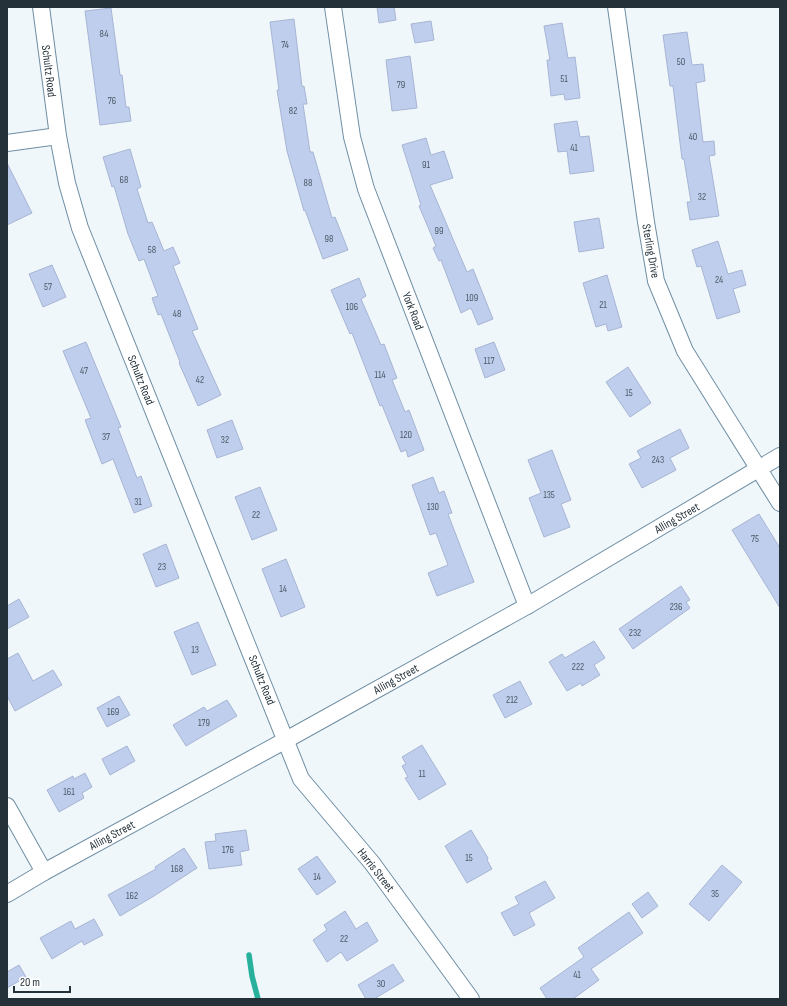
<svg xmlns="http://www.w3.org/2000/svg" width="787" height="1006" font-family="'Sofia Sans Condensed',sans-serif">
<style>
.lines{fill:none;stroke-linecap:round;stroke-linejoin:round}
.stream{stroke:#27b19d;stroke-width:5.5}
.building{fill:#bfceed;stroke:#a7b5d4}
.minor-casing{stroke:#6f8ea3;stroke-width:18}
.minor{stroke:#fff;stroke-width:16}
.labels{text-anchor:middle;stroke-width:3;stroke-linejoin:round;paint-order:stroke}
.number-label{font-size:10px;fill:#4b5866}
.street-label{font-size:12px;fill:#243139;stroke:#fff}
</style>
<rect width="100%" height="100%" fill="#f0f7fb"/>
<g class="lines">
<!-- stream -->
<polyline class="stream" points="249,955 252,976 258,999"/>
</g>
<!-- building -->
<g class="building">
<polygon points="377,7 394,7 396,20 379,23"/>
<polygon points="111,8 120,75 122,75 126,107 129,107 131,121 100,125 85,11"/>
<polygon points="294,19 302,87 304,86 307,104 303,104 310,152 313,152 332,218 335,217 348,250 323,259 305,210 304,211 287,151 277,90 279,90 270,22"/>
<polygon points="431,21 434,40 415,43 411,24"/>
<polygon points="562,23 568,58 575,57 580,98 565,100 564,94 551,96 547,60 550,60 544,26"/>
<polygon points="687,32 692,65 703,64 705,81 696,83 703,142 714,141 715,155 709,156 719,216 690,220 687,202 691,202 684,159 682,159 673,86 670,86 663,35"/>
<polygon points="410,56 417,108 392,111 386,60"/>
<polygon points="577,121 580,137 589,136 594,171 570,174 567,151 558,152 554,124"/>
<polygon points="426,138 431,155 444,151 453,178 430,185 467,272 473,269 493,319 478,325 471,308 461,313 441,260 439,261 433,248 436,246 419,206 421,205 402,145"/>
<polygon points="130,149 141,187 137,189 148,223 152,222 164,251 173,247 180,263 173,266 198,329 192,331 221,395 198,406 179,363 180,362 161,314 158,315 152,298 158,296 144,259 139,261 128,234 114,186 112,187 103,157"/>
<polygon points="7,163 32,213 7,225"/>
<polygon points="599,218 604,248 579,252 574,222"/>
<polygon points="718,241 728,274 742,270 746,285 733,289 740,312 717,319 701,266 697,267 692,250"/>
<polygon points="52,265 66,297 43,307 29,274"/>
<polygon points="607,275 622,327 608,331 606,324 596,327 583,283"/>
<polygon points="359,278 366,296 361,299 381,345 384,344 397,378 392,380 405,412 409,410 424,450 408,457 406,450 401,452 382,405 380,406 352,333 350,334 331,290"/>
<polygon points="86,342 121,427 118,428 137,478 141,476 152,506 134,513 113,459 102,464 85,420 91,418 63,351"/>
<polygon points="494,342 505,370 485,378 475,349"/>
<polygon points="628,367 651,403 630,417 606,382"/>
<polygon points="232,420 243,449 217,458 207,430"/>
<polygon points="680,429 689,448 670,458 676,470 642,488 629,464 641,458 637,451"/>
<polygon points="552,450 571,500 561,504 570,527 544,537 529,498 541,493 528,460"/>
<polygon points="433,477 439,493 444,491 452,513 448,514 474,582 437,596 428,573 448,565 436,533 430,535 412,485"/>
<polygon points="260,487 277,530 252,540 235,497"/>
<polygon points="759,514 780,548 780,608 732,530"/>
<polygon points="166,544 179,578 156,587 143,554"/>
<polygon points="286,559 305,607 281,617 262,569"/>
<polygon points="681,586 690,600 686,602 690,608 633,649 619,629"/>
<polygon points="19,599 29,617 7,629 7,606"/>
<polygon points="198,622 216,665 192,675 174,632"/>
<polygon points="594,641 605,658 594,665 600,675 582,686 581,683 567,691 549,662 562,654 565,658"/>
<polygon points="18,653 33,681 53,670 62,685 15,711 7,696 7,659"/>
<polygon points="520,681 532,704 505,718 493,695"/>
<polygon points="119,696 130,715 107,727 97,708"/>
<polygon points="227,700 237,716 186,746 173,725 204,707 207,711"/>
<polygon points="422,745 446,784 419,800 405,778 408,777 402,766 406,764 402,757"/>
<polygon points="127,746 135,761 110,775 102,759"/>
<polygon points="85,773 92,787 82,793 84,798 59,812 47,790 73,776 74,779"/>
<polygon points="246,830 249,850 240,852 242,865 209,869 205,842 216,841 215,834"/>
<polygon points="471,830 488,858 487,860 492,869 467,883 445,846"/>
<polygon points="184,848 197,868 154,896 120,916 108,895 156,869 155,867"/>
<polygon points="317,856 336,882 317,895 298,869"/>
<polygon points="722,865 742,882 709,921 689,904"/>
<polygon points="545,881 555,898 529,913 535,925 514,936 501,913 519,904 515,897"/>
<polygon points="648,892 658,906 642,918 632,904"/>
<polygon points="345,911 356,929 367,922 378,941 347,961 341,952 327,962 313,940 327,930 324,925"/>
<polygon points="629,912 643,933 591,969 599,980 573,999 547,999 540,988 584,957 578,948"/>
<polygon points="94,919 103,935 84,945 82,941 52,959 40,938 71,921 75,929"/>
<polygon points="393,964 404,981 374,999 366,999 358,985"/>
<polygon points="19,965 26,977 7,988 7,972"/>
</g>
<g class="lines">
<defs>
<g id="minor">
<polyline points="41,7 58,136 67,183 80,228 301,779 372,863 471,999"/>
<polyline points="333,7 352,137 366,189 527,606"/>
<polyline points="616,7 646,222 656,281 685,351 780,503"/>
<polyline points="7,143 58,136"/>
<polyline points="7,806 44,872"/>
<polyline points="7,894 44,872 286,740 527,606 780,456"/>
</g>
</defs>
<!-- minor casing -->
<use href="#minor" class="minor-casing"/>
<!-- minor -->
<use href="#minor" class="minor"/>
</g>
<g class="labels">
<!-- number labels -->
<g class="number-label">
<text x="104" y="37">84</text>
<text x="285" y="48">74</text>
<text x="681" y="65">50</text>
<text x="564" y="82">51</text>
<text x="401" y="88">79</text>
<text x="112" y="104">76</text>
<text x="293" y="114">82</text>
<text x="693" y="140">40</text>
<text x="574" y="151">41</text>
<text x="426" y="168">91</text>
<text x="124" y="183">68</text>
<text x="308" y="186">88</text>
<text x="702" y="200">32</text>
<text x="439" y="234">99</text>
<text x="329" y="242">98</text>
<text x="152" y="253">58</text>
<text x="719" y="283">24</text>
<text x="48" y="290">57</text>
<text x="472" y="301">109</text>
<text x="603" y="308">21</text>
<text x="352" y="310">106</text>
<text x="177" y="317">48</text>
<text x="489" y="364">117</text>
<text x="84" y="374">47</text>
<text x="380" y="378">114</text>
<text x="200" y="383">42</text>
<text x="629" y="396">15</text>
<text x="406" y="438">120</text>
<text x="106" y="440">37</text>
<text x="225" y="443">32</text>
<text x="658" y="463">243</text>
<text x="549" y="498">135</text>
<text x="138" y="505">31</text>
<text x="433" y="510">130</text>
<text x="256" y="518">22</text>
<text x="755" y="542">75</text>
<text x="162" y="570">23</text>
<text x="283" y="592">14</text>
<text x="676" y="610">236</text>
<text x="635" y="636">232</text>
<text x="195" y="653">13</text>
<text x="578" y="670">222</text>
<text x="512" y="703">212</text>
<text x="113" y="715">169</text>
<text x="204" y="726">179</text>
<text x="422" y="777">11</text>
<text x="69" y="795">161</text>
<text x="228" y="853">176</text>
<text x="469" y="861">15</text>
<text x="177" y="872">168</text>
<text x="317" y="880">14</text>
<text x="715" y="897">35</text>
<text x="132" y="899">162</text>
<text x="344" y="942">22</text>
<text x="577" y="978">41</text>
<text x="381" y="987">30</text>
</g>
<!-- street labels -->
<g class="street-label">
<text transform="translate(49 71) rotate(83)" y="4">Schultz Road</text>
<text transform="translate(651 251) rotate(80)" y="4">Sterling Drive</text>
<text transform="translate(413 311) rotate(69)" y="4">York Road</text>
<text transform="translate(141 380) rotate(68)" y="4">Schultz Road</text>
<text transform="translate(677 518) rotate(-30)" y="4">Alling Street</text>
<text transform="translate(396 679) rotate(-29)" y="4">Alling Street</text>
<text transform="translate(262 680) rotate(68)" y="4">Schultz Road</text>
<text transform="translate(112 835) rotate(-28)" y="4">Alling Street</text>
<text transform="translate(376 870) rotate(52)" y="4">Harris Street</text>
</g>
</g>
<!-- border -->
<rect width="787" height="1006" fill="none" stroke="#243139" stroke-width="16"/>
<!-- scale -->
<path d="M14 986v6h56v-6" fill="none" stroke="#243139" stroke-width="2"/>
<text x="20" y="986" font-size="12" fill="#243139" stroke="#ffffff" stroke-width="3" paint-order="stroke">20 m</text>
</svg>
